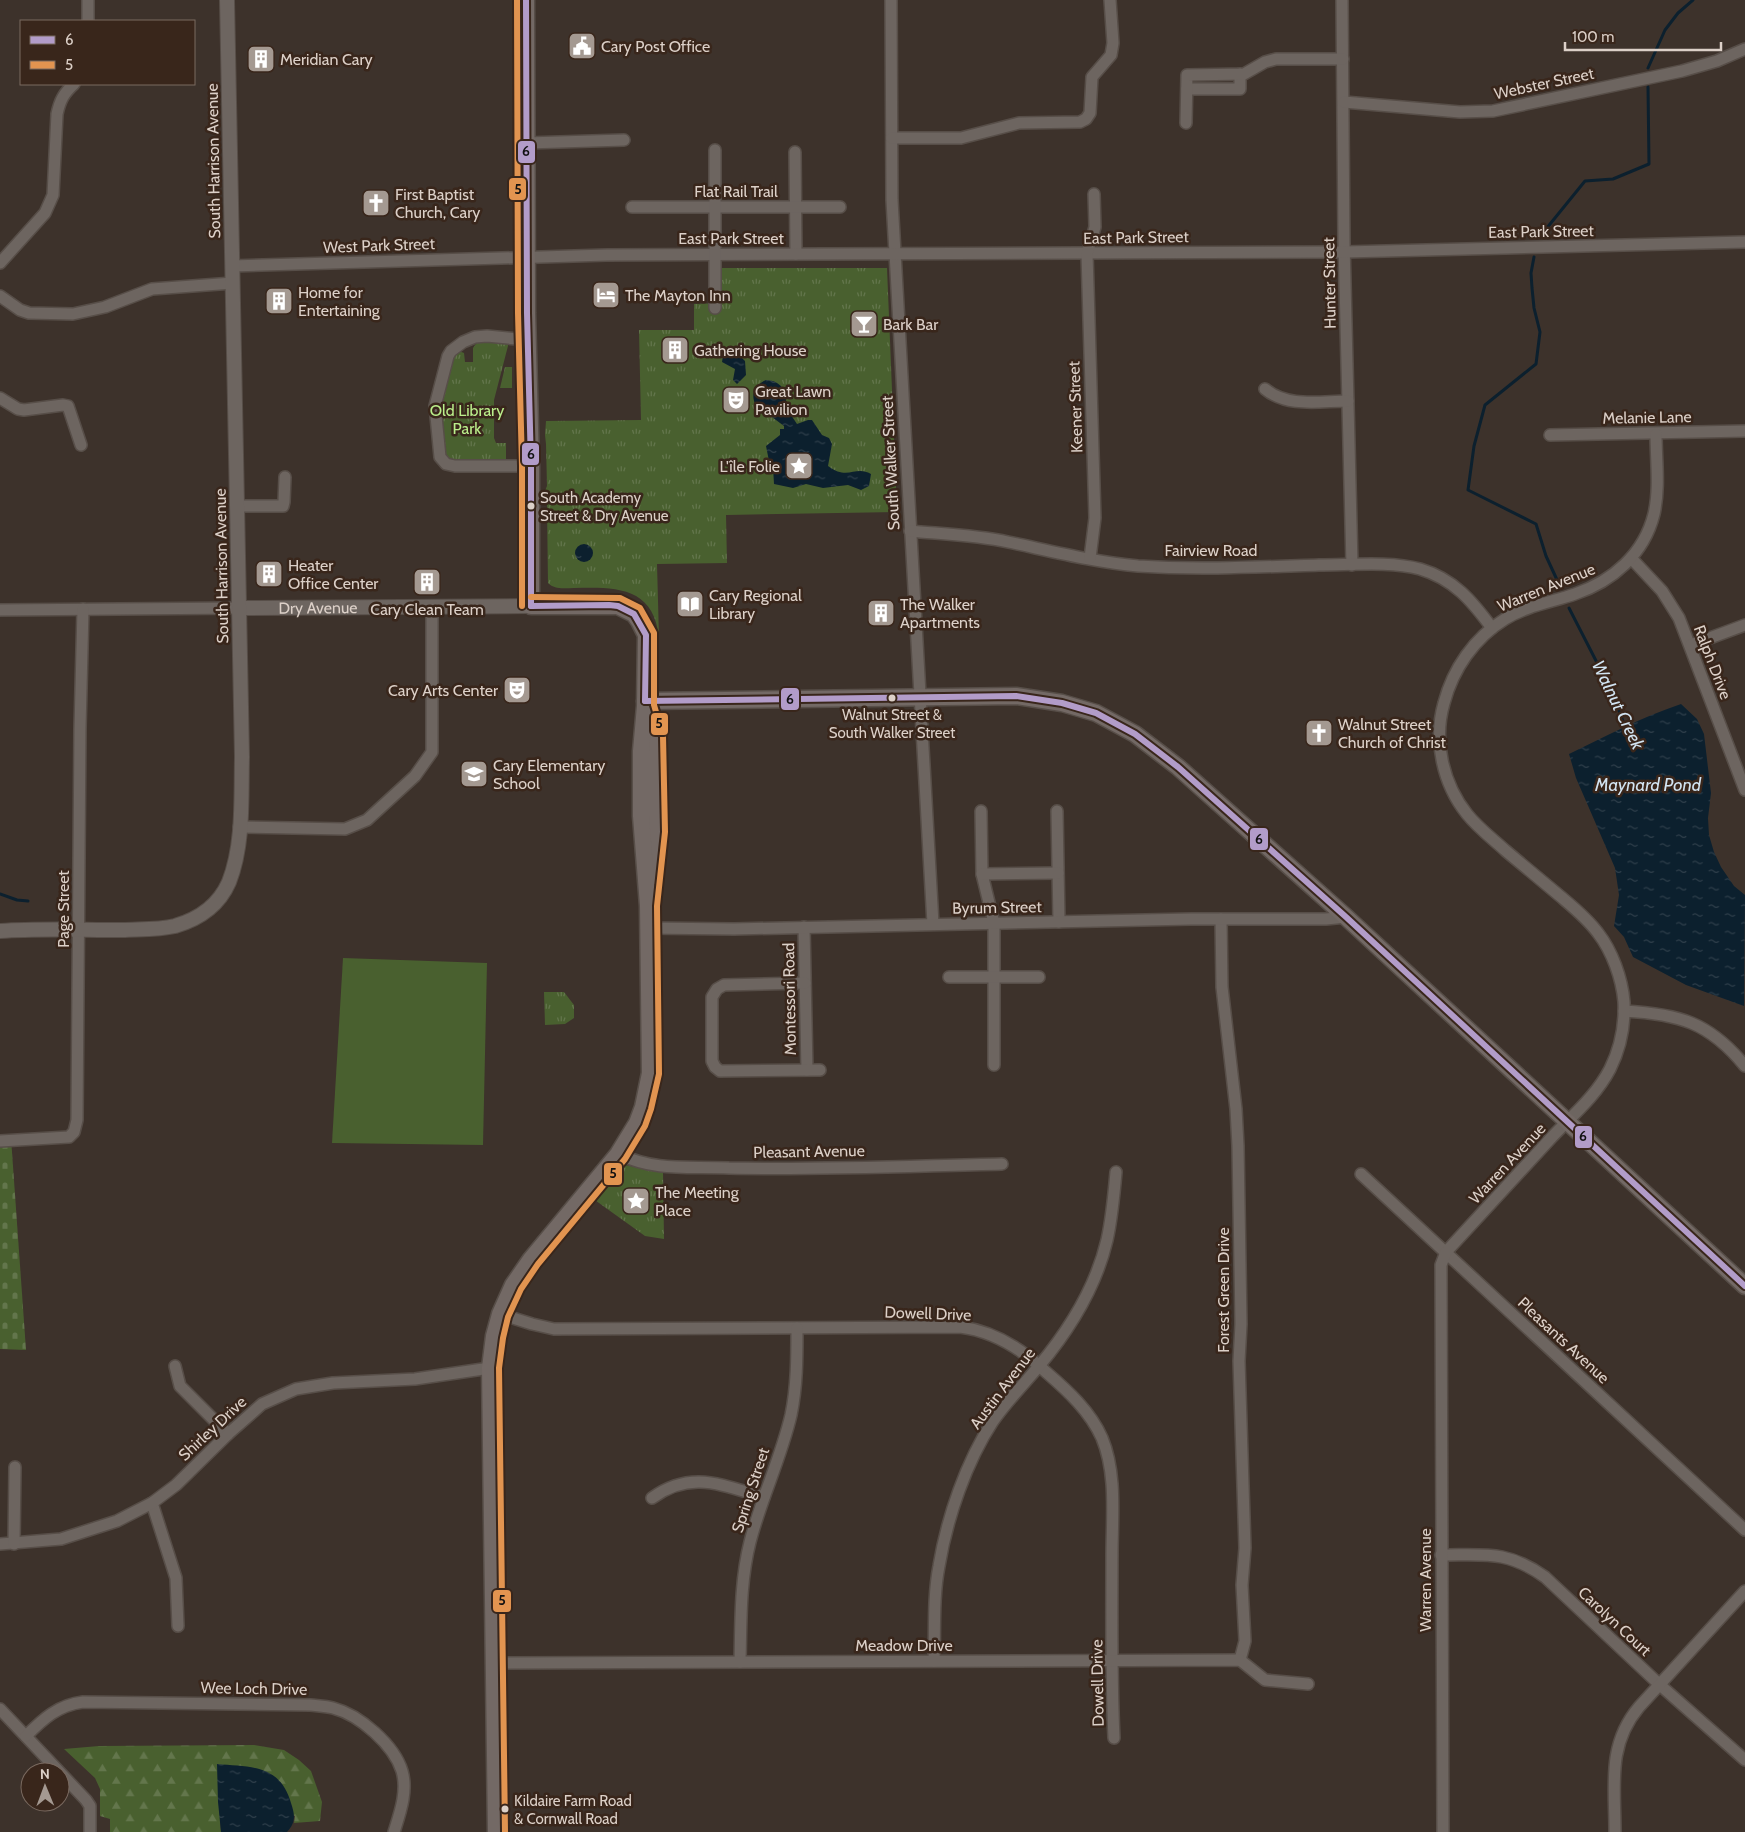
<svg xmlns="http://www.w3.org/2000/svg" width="1745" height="1832" font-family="Cabin,sans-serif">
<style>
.grass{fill:url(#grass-tufts)}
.forest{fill:url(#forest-firs)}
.cemetery{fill:url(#cemetery-stones)}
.garden{fill:#49602f}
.water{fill:url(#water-ripples);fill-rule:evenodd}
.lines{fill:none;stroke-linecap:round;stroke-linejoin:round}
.stream{stroke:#0c202e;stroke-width:3}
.minor-casing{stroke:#574e48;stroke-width:14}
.tertiary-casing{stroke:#574e48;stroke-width:16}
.secondary-casing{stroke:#574e48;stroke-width:19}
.minor{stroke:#6d6560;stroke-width:11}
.tertiary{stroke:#6d6560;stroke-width:14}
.secondary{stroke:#736965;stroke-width:16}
.bus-1-casing{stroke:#39261b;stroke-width:10}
.bus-2-casing{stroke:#39261b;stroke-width:10}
.bus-1{stroke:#b29cc9;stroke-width:6}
.bus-2{stroke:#e29450;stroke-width:6}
.bus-dot{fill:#dcd0c8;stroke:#39261b;stroke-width:2}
.labels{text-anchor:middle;stroke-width:5;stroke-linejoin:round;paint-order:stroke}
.bus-label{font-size:15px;fill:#dcd0c8;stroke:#39261b;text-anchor:start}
.poi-label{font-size:16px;fill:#dcd0c8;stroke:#39261b;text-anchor:start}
.street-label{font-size:16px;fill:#dcd0c8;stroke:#39261b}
.park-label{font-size:16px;fill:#baee8b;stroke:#39261b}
.water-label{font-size:18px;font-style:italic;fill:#d2e4f2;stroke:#39261b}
.line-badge{stroke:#39261b;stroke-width:2}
.pale-badge-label{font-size:14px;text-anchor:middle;font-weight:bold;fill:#111}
</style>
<defs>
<pattern id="grass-tufts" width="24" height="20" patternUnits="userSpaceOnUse" patternTransform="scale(1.25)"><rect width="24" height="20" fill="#49602f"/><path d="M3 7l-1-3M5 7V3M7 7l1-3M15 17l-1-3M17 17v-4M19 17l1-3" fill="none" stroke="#63764c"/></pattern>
<pattern id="forest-firs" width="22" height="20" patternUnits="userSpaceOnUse" patternTransform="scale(1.25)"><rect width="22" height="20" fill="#49602f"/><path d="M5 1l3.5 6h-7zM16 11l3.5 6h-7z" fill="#63764c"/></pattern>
<pattern id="cemetery-stones" width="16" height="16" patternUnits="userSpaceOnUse" patternTransform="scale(1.25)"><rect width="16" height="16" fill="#49602f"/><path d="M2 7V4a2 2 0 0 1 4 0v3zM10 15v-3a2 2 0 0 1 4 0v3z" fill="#63764c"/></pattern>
<pattern id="water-ripples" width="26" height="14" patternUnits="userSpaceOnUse" patternTransform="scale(1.25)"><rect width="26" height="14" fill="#0c202e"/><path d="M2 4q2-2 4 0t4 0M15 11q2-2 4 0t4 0" fill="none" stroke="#2f3f4b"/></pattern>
</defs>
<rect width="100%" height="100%" fill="#3d322b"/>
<!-- grass -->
<g class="grass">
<path d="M722,268H887L897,512L726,515L727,563L657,564L659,638C654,586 615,587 574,588C564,588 555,590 548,583L547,505C544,500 544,492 547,486L546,444L545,435L546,421L641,420L639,330H694V304L722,303Z"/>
<polygon points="478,341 509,342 494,400 494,438 496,443 506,443 506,463 447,460 441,434 440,417 451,358 459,351 464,353 465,362 473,362 473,348"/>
<polygon points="505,367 512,367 512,388 500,388"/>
<polygon points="544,992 564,992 574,1005 574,1018 565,1024 545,1025"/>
<polygon points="619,1164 663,1172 664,1239 645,1236 592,1198"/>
</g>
<!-- forest -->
<polygon class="forest" points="254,1745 284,1750 299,1760 311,1771 322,1802 320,1821 294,1823 295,1816 218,1792 221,1832 110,1832 110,1819 100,1816 100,1789 95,1778 64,1749 99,1746"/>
<!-- cemetery -->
<polygon class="cemetery" points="11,1138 26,1350 0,1349 0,1139"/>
<!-- garden -->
<polygon class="garden" points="343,958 487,963 483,1145 332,1143"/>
<!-- water -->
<g class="water">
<polygon points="725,353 734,357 740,356 745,361 746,375 737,384 733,380 735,369 722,362 723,356"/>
<path d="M766,380C782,380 790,395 784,408L787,409L797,424L808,420H812L822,435L829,438L832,444L828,466C848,481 855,465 871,474L869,486L861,490L848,485L823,488L806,484L793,488L774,484L773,467L769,461L766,446L780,435V429H784V426L772,417L774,416L772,413C751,413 746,388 766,380ZM795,457L804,458L808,462V470L800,476L795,475L790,469V462Z"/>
<circle cx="584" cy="553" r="9"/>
<path d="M1681,704L1697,719L1704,734L1711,793L1708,818L1709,835L1714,852L1721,867L1734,886L1745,895L1744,1006L1686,985L1633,957L1624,937L1614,926L1619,895L1615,868L1576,778L1569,754C1606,736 1642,717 1681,704Z"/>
<path d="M217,1764C250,1767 280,1764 291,1803C295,1815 296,1822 287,1832H221L218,1802Z"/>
</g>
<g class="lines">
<!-- stream -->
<g class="stream">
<polyline points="1648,68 1665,30 1678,13 1693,0"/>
<polyline points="1539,234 1546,229 1585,181 1613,179 1649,164 1648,87"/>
<polyline points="1534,257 1531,273 1532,288 1534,308 1540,332 1536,364 1485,405 1474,446 1468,490 1536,524 1546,556 1558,582"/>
<polyline points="1569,608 1611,690 1626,729"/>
<polyline points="0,894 17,900 28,901"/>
</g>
<defs>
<g id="minor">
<polyline points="88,0 88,21"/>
<polyline points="891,0 892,200 933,924"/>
<polyline points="1342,0 1344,243 1352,565"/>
<polyline points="1187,89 1240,89 1240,74"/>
<polyline points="1344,102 1460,112 1493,111 1682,71 1717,61 1745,49"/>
<polyline points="1186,123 1187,75 1244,74 1265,62 1276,59 1343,59"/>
<polyline points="892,138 961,138 1019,123 1080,122 1086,119 1090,113 1092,77 1111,55 1113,43 1110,0"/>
<polyline points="527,143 624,140"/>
<polyline points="795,152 796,254"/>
<polyline points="632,207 840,207"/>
<path d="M0,263L45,213L53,195L57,114C60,100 64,93 74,84"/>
<polyline points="232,266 607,255 1345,252 1745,242"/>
<polyline points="0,296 20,310 29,313 73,314 105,307 152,289 233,283"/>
<polyline points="715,308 715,150"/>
<polyline points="527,340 487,336 475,337 463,342 451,351 448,356 435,406 440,457 446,464 455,466 531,466"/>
<path d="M1265,389C1288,408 1320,401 1348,401"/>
<polyline points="0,398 18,409 24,410 63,405 68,406 81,445"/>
<polyline points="1550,435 1745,431"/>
<polyline points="237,506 283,506 284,502 285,477"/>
<path d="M910,531C942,534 976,535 1008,542C1051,551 1094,562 1138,566C1197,570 1259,567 1319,565C1351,565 1390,561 1420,569C1454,579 1472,601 1492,628"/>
<polyline points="1090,558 1095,518 1087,254 1095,227 1094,194"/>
<polyline points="1631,558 1662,591 1679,618 1745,790"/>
<polyline points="0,610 239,608"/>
<polyline points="1691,645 1745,625"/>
<polyline points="981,811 982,874 994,923 994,1065"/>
<polyline points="1057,811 1059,922"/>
<polyline points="239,827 345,829 367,820 415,776 432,752 432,606"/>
<polyline points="982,874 1058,873"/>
<polyline points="1221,919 1222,987 1236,1109 1238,1146 1241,1324 1239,1361 1245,1548 1242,1585 1245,1641 1240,1660"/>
<polyline points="804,927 807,1070"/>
<polyline points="648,928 734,929 1191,919 1326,919 1346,917"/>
<polyline points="949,977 1039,977"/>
<polyline points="805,983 724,985 717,989 712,997 712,1061 715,1067 720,1071 820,1070"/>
<path d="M1624,1011C1679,1014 1709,1022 1745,1066"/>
<polyline points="0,1141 69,1137 74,1132 77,1120 80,728 83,609"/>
<path d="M618,1154C658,1172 687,1166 729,1168C820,1170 911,1166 1002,1164"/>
<polyline points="1361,1174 1745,1530"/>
<path d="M500,1314L532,1324L554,1329L960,1327C993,1331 1022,1349 1046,1372C1068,1391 1090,1411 1102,1438C1117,1474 1112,1517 1112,1555C1112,1616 1111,1677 1114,1738"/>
<polyline points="175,1366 180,1386 228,1434"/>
<path d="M652,1498C691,1470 721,1485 764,1497"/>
<polyline points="152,1503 176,1578 178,1626"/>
<polyline points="0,1544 61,1539 117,1521 152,1503 176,1485 228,1434 262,1404 296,1389 333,1383 415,1379 490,1368"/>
<polyline points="14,1544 15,1467"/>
<path d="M1441,1555C1485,1555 1507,1550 1545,1577L1660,1685L1745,1760"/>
<path d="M934,1661C935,1629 933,1597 939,1566C947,1518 966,1462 993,1421C1007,1401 1024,1384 1039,1366C1070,1329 1096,1287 1107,1240C1112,1218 1114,1195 1116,1172"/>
<path d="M740,1662C741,1622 740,1581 750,1542C761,1499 781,1458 791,1415C797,1386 797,1358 797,1328"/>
<polyline points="493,1663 1240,1660 1265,1680 1308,1684"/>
<polyline points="0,1709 86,1800 90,1806 90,1832"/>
<path d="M26,1736C43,1719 58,1705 83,1702L310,1705C318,1706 325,1706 333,1708C360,1715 394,1745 402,1771C408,1791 400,1813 394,1832"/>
<path d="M1443,1832L1441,1265L1446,1252C1481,1214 1516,1176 1551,1138C1572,1116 1596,1096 1610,1069C1620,1049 1625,1025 1624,1002C1622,978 1612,951 1598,933C1587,918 1573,907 1560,896C1542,881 1524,866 1506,851C1493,839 1478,828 1467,814C1443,784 1433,741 1444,703C1453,669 1474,638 1505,619C1526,606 1552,602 1575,594C1613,581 1644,554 1654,514C1660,488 1656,460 1656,434"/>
<path d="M1615,1832C1615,1785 1607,1745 1639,1707L1745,1591"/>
</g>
<g id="tertiary">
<path id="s1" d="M239,608L531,606"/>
<path d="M0,931C40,928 81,930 122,930C139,929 158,930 175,926C199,919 219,905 229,882C244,844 241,797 242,757L227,0"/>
</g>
<g id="secondary">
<polyline points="645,701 1016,696 1062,703 1096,713 1135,734 1178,767 1346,917 1745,1286"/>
<path d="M647,713C656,735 655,758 655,781C656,813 657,845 651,877"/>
<polyline points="496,1832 490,1368 494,1336 500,1314 513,1285 531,1259 618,1154 637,1123 643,1107 650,1073 648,906 641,816 641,751 645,706 646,635 639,621 634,614 618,606 531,606 531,466 527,313 526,0"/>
</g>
</defs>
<!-- minor casing -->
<use href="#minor" class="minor-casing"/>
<!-- tertiary casing -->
<use href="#tertiary" class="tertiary-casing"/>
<!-- secondary casing -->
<use href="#secondary" class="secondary-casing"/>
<!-- minor -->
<use href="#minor" class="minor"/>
<!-- tertiary -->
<use href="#tertiary" class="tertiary"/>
<!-- secondary -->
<use href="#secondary" class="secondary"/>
<defs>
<g id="bus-1">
<polyline points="526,0 527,313 531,466 531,606"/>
<polyline points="531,606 609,605 618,606 634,614 646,635 645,701"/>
<polyline points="645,701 1016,696 1062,703 1096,713 1135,734 1178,767 1346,917 1745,1286"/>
</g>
<g id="bus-2">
<polyline points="517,0 518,313 522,466 522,606"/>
<polyline points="505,1832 499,1368 503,1338 508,1317 521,1289 538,1264 625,1159 645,1126 651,1109 659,1074 657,906 665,832 663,736 654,705 654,633 640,608 620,598 531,597"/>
</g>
</defs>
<!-- bus-1 casing -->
<use href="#bus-1" class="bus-1-casing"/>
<!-- bus-2 casing -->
<use href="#bus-2" class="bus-2-casing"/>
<!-- bus-1 -->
<use href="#bus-1" class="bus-1"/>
<!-- bus-2 -->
<use href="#bus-2" class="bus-2"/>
</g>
<!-- icons -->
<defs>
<symbol id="civic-square" viewBox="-11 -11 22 22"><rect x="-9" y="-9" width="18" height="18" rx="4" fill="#a49991" stroke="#39261b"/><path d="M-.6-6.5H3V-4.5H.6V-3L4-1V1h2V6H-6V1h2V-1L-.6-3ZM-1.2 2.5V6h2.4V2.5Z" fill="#fff"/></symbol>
<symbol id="building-square" viewBox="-11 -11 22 22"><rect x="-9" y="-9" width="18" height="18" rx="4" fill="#a49991" stroke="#39261b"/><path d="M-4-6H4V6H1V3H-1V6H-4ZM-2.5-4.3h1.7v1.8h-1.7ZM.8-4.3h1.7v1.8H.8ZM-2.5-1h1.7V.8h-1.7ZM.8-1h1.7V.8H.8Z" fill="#fff"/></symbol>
<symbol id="church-square" viewBox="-11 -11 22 22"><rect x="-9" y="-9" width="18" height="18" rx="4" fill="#a49991" stroke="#39261b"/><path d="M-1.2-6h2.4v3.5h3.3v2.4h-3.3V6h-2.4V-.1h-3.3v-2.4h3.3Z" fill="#fff"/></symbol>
<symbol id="hotel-square" viewBox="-11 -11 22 22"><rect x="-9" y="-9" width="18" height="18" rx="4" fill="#a49991" stroke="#39261b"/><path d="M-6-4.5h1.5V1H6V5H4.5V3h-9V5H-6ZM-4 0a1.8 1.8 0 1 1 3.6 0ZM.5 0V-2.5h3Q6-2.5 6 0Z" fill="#fff"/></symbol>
<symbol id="bar-square" viewBox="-11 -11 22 22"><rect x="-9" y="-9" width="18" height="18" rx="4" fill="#a49991" stroke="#39261b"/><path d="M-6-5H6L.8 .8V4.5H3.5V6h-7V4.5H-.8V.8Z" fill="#fff"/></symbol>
<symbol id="theatre-square" viewBox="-11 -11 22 22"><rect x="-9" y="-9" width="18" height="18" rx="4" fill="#a49991" stroke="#39261b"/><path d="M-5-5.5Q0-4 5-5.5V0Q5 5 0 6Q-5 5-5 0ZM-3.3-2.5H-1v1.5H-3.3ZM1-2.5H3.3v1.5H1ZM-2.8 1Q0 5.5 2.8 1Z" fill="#fff"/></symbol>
<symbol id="sight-square" viewBox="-11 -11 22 22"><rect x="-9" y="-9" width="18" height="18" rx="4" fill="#a49991" stroke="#39261b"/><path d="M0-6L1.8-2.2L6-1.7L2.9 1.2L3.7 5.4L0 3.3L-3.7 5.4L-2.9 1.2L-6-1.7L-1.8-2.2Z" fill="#fff"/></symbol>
<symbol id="library-square" viewBox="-11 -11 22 22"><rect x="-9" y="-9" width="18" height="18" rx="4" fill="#a49991" stroke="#39261b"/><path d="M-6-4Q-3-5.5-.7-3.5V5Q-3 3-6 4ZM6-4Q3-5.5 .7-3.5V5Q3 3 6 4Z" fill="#fff"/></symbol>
<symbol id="school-square" viewBox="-11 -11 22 22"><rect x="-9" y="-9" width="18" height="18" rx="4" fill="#a49991" stroke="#39261b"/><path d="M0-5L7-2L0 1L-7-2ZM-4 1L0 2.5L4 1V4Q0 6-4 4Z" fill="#fff"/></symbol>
</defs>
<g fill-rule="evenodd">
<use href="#civic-square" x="566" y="30" width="32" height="32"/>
<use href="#building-square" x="245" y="43" width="32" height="32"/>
<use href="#church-square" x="360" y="187" width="32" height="32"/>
<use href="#hotel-square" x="590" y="279" width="32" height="32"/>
<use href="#building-square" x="263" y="285" width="32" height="32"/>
<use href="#bar-square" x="848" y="308" width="32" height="32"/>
<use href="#building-square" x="659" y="334" width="32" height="32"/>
<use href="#theatre-square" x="720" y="384" width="32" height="32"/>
<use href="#sight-square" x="783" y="450" width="32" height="32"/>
<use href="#building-square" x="253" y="558" width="32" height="32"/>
<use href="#building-square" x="411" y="566" width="32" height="32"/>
<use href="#library-square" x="674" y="588" width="32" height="32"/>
<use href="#building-square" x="865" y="597" width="32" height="32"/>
<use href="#theatre-square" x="501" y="674" width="32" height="32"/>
<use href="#church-square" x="1303" y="717" width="32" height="32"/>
<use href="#school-square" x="458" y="758" width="32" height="32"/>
<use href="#sight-square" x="620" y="1185" width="32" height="32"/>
</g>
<!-- markers -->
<g class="bus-dot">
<circle cx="531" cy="506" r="4.5"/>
<circle cx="892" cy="698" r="4.5"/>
<circle cx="505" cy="1809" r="4.5"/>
</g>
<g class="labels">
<!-- bus labels -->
<g class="bus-label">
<text x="540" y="503">South Academy<tspan x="540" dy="18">Street &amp; Dry Avenue</tspan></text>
<text x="892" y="720" text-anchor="middle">Walnut Street &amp;<tspan x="892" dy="18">South Walker Street</tspan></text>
<text x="514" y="1806">Kildaire Farm Road<tspan x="514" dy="18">&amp; Cornwall Road</tspan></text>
</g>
<!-- poi labels -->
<g class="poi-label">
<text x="601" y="52">Cary Post Office</text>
<text x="280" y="65">Meridian Cary</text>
<text x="395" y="200">First Baptist<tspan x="395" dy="18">Church, Cary</tspan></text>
<text x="298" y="298">Home for<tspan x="298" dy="18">Entertaining</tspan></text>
<text x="625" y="301">The Mayton Inn</text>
<text x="883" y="330">Bark Bar</text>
<text x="694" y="356">Gathering House</text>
<text x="755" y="397">Great Lawn<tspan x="755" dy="18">Pavilion</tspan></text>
<text x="780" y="472" text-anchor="end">L'île Folie</text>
<text x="288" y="571">Heater<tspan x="288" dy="18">Office Center</tspan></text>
<text x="709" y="601">Cary Regional<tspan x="709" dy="18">Library</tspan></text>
<text x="900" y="610">The Walker<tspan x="900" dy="18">Apartments</tspan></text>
<text x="427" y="615" text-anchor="middle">Cary Clean Team</text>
<text x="498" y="696" text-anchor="end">Cary Arts Center</text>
<text x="1338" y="730">Walnut Street<tspan x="1338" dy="18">Church of Christ</tspan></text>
<text x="493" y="771">Cary Elementary<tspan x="493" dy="18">School</tspan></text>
<text x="655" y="1198">The Meeting<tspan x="655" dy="18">Place</tspan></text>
</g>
<!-- street labels -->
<g class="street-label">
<text transform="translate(1544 83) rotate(-12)" y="6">Webster Street</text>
<text transform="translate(213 161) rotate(-91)" y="6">South Harrison Avenue</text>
<text x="736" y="197">Flat Rail Trail</text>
<text transform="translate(1541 231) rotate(-1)" y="6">East Park Street</text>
<text transform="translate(1136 237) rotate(-1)" y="6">East Park Street</text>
<text x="731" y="244">East Park Street</text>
<text transform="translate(379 245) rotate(-2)" y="6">West Park Street</text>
<text transform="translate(1329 283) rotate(-91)" y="6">Hunter Street</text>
<text transform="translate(1075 407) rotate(-92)" y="6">Keener Street</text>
<text transform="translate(1647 417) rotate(-1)" y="6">Melanie Lane</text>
<text transform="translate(890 463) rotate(-93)" y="6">South Walker Street</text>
<text x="1211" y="556">Fairview Road</text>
<text transform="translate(221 566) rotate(-91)" y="6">South Harrison Avenue</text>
<text transform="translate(1546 587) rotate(-22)" y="6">Warren Avenue</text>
<text dy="6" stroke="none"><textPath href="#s1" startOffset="79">Dry Avenue</textPath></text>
<text transform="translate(1713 662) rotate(69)" y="6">Ralph Drive</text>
<text transform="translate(997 907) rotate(-1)" y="6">Byrum Street</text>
<text transform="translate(63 909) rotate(-90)" y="6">Page Street</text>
<text transform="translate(789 999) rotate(-91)" y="6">Montessori Road</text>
<text transform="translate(809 1151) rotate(-1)" y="6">Pleasant Avenue</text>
<text transform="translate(1507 1163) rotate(-47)" y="6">Warren Avenue</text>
<text transform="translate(1223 1290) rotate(-90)" y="6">Forest Green Drive</text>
<text transform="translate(928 1313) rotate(2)" y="6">Dowell Drive</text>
<text transform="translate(1564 1340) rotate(43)" y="6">Pleasants Avenue</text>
<text transform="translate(1002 1388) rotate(-53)" y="6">Austin Avenue</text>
<text transform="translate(212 1428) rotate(-43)" y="6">Shirley Drive</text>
<text transform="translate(750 1490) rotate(-72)" y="6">Spring Street</text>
<text transform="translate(1425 1580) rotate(-90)" y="6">Warren Avenue</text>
<text transform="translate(1615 1621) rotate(43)" y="6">Carolyn Court</text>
<text x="904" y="1651">Meadow Drive</text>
<text transform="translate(1097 1683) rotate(-91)" y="6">Dowell Drive</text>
<text transform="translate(254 1688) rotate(1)" y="6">Wee Loch Drive</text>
</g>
<!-- park labels -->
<g class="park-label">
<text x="467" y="416">Old Library<tspan x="467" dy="18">Park</tspan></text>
</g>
<!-- water labels -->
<g class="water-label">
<text transform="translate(1618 705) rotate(64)" y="6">Walnut Creek</text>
<text x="1648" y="791">Maynard Pond</text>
</g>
</g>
<g class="line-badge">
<rect x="517" y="140" width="19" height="24" rx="5" fill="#b29cc9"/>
<rect x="508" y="177" width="19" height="24" rx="5" fill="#e29450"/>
<rect x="521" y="442" width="19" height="24" rx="5" fill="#b29cc9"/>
<rect x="780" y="687" width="20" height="24" rx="5" fill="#b29cc9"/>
<rect x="650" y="712" width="19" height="24" rx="5" fill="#e29450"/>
<rect x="1249" y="827" width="20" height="24" rx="5" fill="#b29cc9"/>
<rect x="1574" y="1125" width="19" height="24" rx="5" fill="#b29cc9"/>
<rect x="603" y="1162" width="20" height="24" rx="5" fill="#e29450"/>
<rect x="492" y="1589" width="20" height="24" rx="5" fill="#e29450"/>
</g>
<g class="pale-badge-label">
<text x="526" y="156">6</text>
<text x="518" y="194">5</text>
<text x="531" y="459">6</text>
<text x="790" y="704">6</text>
<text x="659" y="728">5</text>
<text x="1259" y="844">6</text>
<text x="1583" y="1141">6</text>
<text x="613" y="1178">5</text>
<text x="502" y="1605">5</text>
</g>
<!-- legend -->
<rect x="20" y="20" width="175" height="65" fill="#39261b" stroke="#7a6a60"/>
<rect x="30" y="36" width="25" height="8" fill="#b29cc9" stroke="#7a6a60"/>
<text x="65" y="45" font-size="15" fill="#dcd0c8">6</text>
<rect x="30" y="61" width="25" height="8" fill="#e29450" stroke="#7a6a60"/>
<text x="65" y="70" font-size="15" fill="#dcd0c8">5</text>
<!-- north arrow -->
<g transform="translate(45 1787) rotate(359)"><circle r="24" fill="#39261b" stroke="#7a6a60"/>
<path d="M0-4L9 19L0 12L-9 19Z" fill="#a49991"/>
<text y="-8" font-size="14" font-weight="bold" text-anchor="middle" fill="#dcd0c8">N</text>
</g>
<!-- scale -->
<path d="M1565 42v8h156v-8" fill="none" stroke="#dcd0c8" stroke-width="2.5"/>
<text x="1572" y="42" font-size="15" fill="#dcd0c8" stroke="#39261b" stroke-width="4" paint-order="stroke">100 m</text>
</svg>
